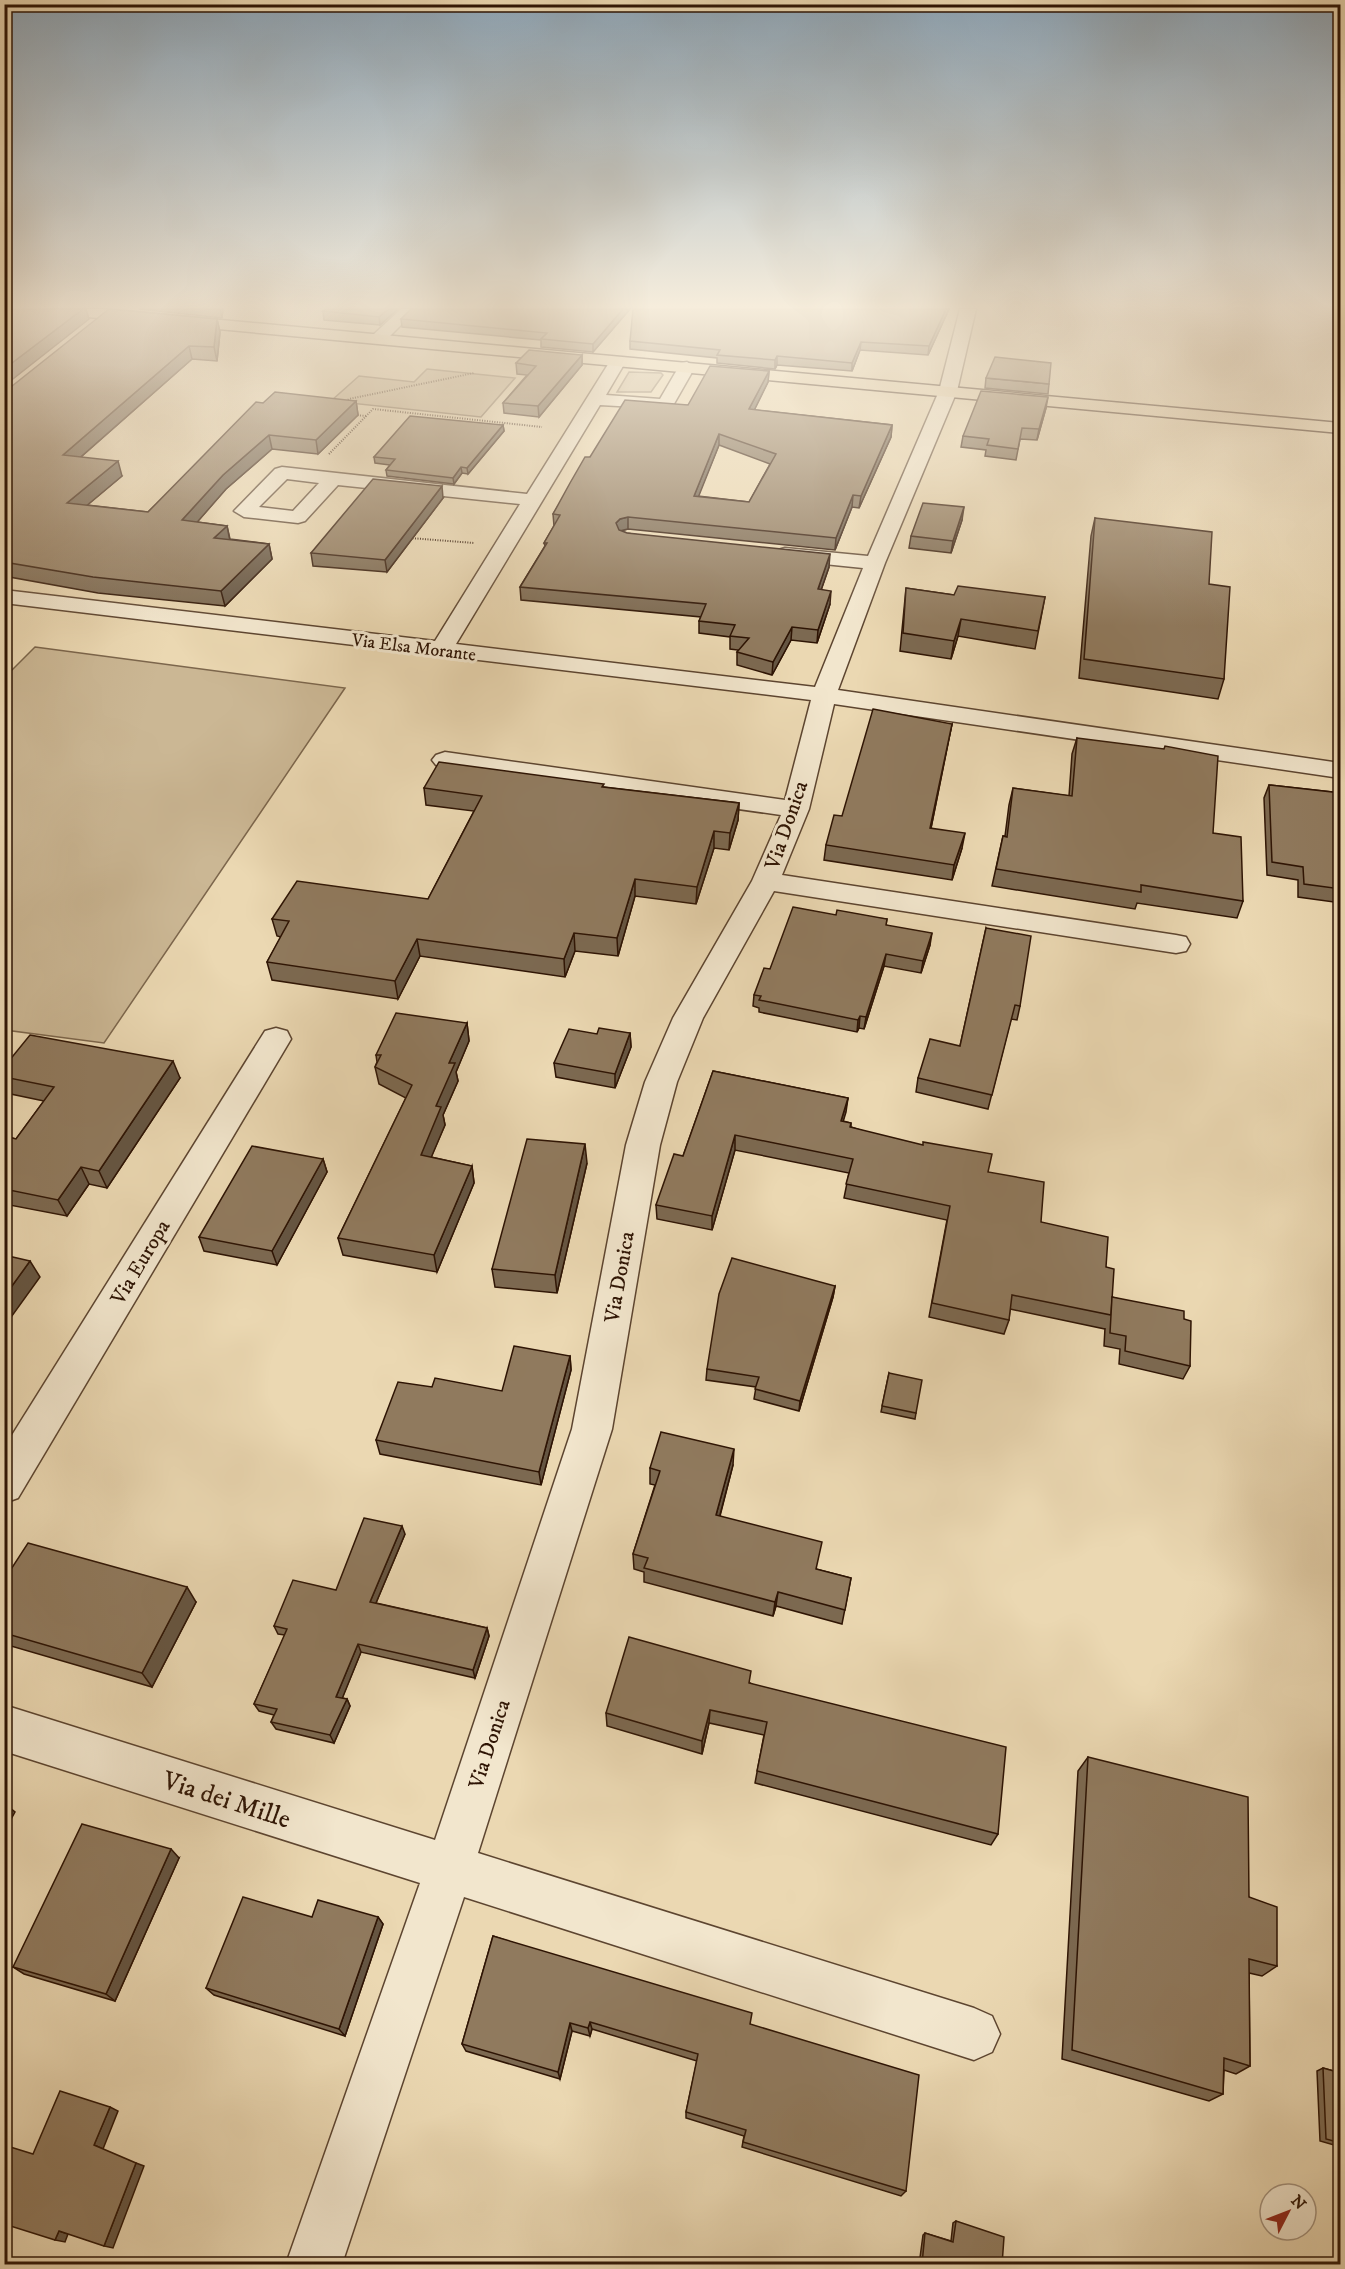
<svg xmlns="http://www.w3.org/2000/svg" width="1345" height="2269" font-family="'IM FELL DW Pica',serif">
<style>
.green{fill:#cbb794;stroke:#7c664c;stroke-width:1.5}
.lines{fill:none;stroke-linecap:round;stroke-linejoin:round}
.minor-casing{stroke:#5d4530;stroke-width:3}
.major-casing{stroke:#2e1404;stroke-width:3}
.path{stroke:#2e1404;stroke-width:2;stroke-dasharray:1 1.5;stroke-linecap:butt}
.minor{fill:#f2e6cd;fill-rule:evenodd}
.major{fill:#ebd8b2;fill-rule:evenodd}
.wall{fill:#7c6951;stroke:#2e1404;stroke-width:1.5;fill-rule:evenodd}
.shaded-wall{fill:#655542;stroke:#2e1404;stroke-width:1.5}
.building{fill:#907a5e;stroke:#2e1404;stroke-width:1.5;fill-rule:evenodd}
.labels{text-anchor:middle;stroke-width:6;stroke-linejoin:round;paint-order:stroke}
.far-street-label{font-size:18px;fill:#2e1404;stroke:#f2e6cd}
.street-label{font-size:21px;fill:#2e1404;stroke:#f2e6cd}
.near-street-label{font-size:26px;fill:#2e1404;stroke:#f2e6cd}
</style>
<rect width="100%" height="100%" fill="#ebd8b2"/>
<filter id="stains"><feTurbulence type="fractalNoise" baseFrequency=".00333" numOctaves="4"/><feColorMatrix values="0 0 0 0 .2 0 0 0 0 .09 0 0 0 0 .02 0 0 0 .5 -.17"/></filter>
<radialGradient id="worn" r=".72"><stop offset=".6" stop-color="#630" stop-opacity="0"/><stop offset="1" stop-color="#630" stop-opacity=".3"/></radialGradient>
<!-- green -->
<g class="green">
<polygon points="427,369 515,378 481,417 331,401 359,376 414,382"/>
<polygon points="629,372 661,373 663,375 651,392 617,392"/>
<polygon points="35,647 345,688 104,1043 5,1030 5,677"/>
</g>
<g class="lines">
<defs>
<g id="minor">
<polygon points="401,309 417,309 385,341 373,341 371,338 373,335"/>
<path d="M960,309H976L957,391L885,563L838,690L1340,763V778L834,704L809,809L782,875L1176,935L1186,937L1190,944L1186,951L1176,953L774,891L703,1018L677,1082L660,1145L612,1429L478,1853L974,2008L992,2016L1000,2034L992,2052L974,2060L464,1897L342,2264H286L420,1883L4,1751V1705L435,1840L572,1429L626,1145L645,1082L673,1018L752,881L781,815L445,768L436,765L432,760L436,755L445,752L785,800L811,700L4,603V590L435,641L520,504L338,485L305,521L298,523L244,517L234,511L275,469L282,467L527,494L612,358H624L626,361L606,395L660,399L681,363L687,362L695,367L671,409L600,405L456,644L815,687L863,568L785,560L778,558L775,554L778,550L785,548L868,556L939,391ZM287,479L319,483L293,511L259,507Z"/>
<polygon points="276,1028 287,1031 291,1039 18,1498 4,1503 4,1448 265,1031"/>
</g>
<polygon id="major" points="47,309 101,309 1340,423 1340,433 55,314"/>
</defs>
<!-- minor casing -->
<use href="#minor" class="minor-casing"/>
<!-- major casing -->
<use href="#major" class="major-casing"/>
<!-- path -->
<g class="path">
<polyline points="344,403 349,399 474,373"/>
<polyline points="355,415 367,416"/>
<polyline points="329,454 373,409 542,427"/>
<polyline points="410,538 474,543"/>
</g>
<!-- minor -->
<use href="#minor" class="minor"/>
<!-- major -->
<use href="#major" class="major"/>
</g>
<!-- wall -->
<g class="wall">
<polygon points="139,309 223,309 222,318"/>
<polygon points="398,309 380,325 324,320 323,311"/>
<polygon points="630,309 593,352 541,347 541,340 402,327 401,319"/>
<polygon points="949,309 928,355 860,350 852,371 777,365 775,369 717,363 717,358 630,349 630,341"/>
<polygon points="217,319 220,332 217,361 192,359 81,457 122,476 87,505 148,512 263,403 356,401 358,415 318,454 272,449 226,489 197,522 227,526 230,539 269,544 272,559 225,606 98,593 4,576 4,390"/>
<polygon points="582,355 582,365 539,417 504,413 503,403 527,375 517,374 516,363"/>
<path d="M769,371L768,382L754,410L892,425L891,437L859,508L852,507L835,550L628,529L621,531L627,533L829,567L821,590L830,604L817,643L791,640L772,675L737,665V652L738,650L730,649V637L699,633V621L701,617L521,600L520,587L545,546L544,543L554,526L553,514L590,457L688,405ZM719,445L770,464L749,502L698,496Z"/>
<polygon points="986,378 1049,384 1048,394 985,388"/>
<polygon points="1046,408 1037,440 1020,439 1016,460 985,456 986,450 961,447 963,436"/>
<polygon points="503,425 504,431 468,474 462,473 454,484 387,476 386,470 390,465 375,463 374,457"/>
<polygon points="443,498 387,572 313,566 311,553"/>
<polygon points="1095,518 1209,584 1224,679 1218,699 1079,678 1091,536"/>
<polygon points="962,520 951,553 909,548 911,536"/>
<polygon points="906,588 954,595 1045,597 1035,649 958,636 951,659 900,651"/>
<polygon points="952,724 931,828 962,848 952,880 824,860 826,845 842,816"/>
<polygon points="1077,738 1213,833 1243,901 1237,918 1137,903 1135,909 992,886 1003,836 1005,836 1009,805 1013,788 1069,796 1072,754"/>
<polygon points="1269,785 1341,793 1341,903 1298,897 1298,880 1267,875 1264,798"/>
<polygon points="604,787 739,803 738,820 729,850 714,848 696,904 635,896 618,956 575,951 565,977 420,956 398,999 272,980 267,962 281,937 277,936 272,919 428,899 474,811 426,805 424,788"/>
<polygon points="836,915 887,919 886,925 930,945 921,973 884,966 864,1029 859,1028 857,1032 759,1012 759,1008 753,1006 754,995 770,969"/>
<polygon points="986,928 1020,1006 1017,1020 1011,1019 988,1109 916,1092 918,1078 960,1046"/>
<polygon points="467,1023 469,1041 456,1072 458,1081 443,1115 445,1125 431,1157 472,1166 474,1183 437,1272 343,1255 338,1238 406,1098 379,1084 375,1067 377,1062 376,1055"/>
<polygon points="630,1033 631,1047 615,1088 556,1077 554,1063 597,1034"/>
<polygon points="4,1067 180,1078 107,1188 89,1184 67,1216 4,1204 4,1136 16,1139 44,1101 6,1093 4,1090"/>
<polygon points="713,1071 848,1098 843,1121 851,1123 851,1127 988,1172 1041,1222 1106,1267 1112,1297 1184,1319 1190,1366 1183,1379 1119,1364 1120,1349 1104,1346 1105,1328 1105,1329 1010,1309 1009,1320 1004,1334 929,1317 947,1220 844,1198 849,1173 735,1150 712,1230 657,1219 656,1205 683,1156"/>
<polygon points="323,1159 327,1172 277,1265 204,1251 199,1237"/>
<polygon points="587,1163 557,1293 495,1287 492,1269"/>
<polygon points="835,1286 833,1297 799,1411 754,1399 756,1387 706,1380 707,1369"/>
<polygon points="570,1356 571,1370 541,1485 380,1454 376,1440 432,1387 502,1391"/>
<polygon points="889,1373 916,1413 915,1419 881,1412"/>
<polygon points="733,1465 720,1516 816,1569 851,1578 842,1624 776,1606 773,1616 644,1582 644,1572 634,1569 633,1554 655,1485 650,1484 650,1468"/>
<polygon points="405,1534 376,1603 487,1628 489,1636 475,1678 361,1652 342,1698 347,1699 350,1706 334,1743 276,1729 271,1722 274,1715 259,1711 254,1704 285,1635 278,1634 274,1626 336,1590"/>
<polygon points="4,1580 196,1602 152,1687 4,1644"/>
<polygon points="750,1683 998,1834 991,1845 755,1783 764,1735 709,1723 702,1754 607,1726 606,1713"/>
<polygon points="1088,1757 1249,1897 1277,1966 1262,1976 1249,1973 1250,2066 1236,2074 1224,2070 1223,2094 1209,2101 1062,2059 1078,1771"/>
<polygon points="179,1858 115,2001 24,1974 13,1967"/>
<polygon points="312,1917 378,1917 383,1924 345,2036 214,1995 206,1988"/>
<polygon points="493,1936 750,2024 906,2191 901,2196 742,2147 744,2136 686,2118 686,2112 697,2061 592,2029 590,2036 572,2031 560,2079 466,2051 462,2044"/>
<polygon points="1323,2068 1341,2073 1341,2147 1320,2141 1317,2071"/>
<polygon points="956,2221 1002,2265 980,2265 977,2264 977,2265 919,2265 923,2235 925,2233 951,2241 953,2223"/>
</g>
<!-- shaded-wall -->
<g class="shaded-wall">
<polygon points="83,309 86,309 89,319 4,386 4,369"/>
<polygon points="220,309 223,309 222,318"/>
<polygon points="388,309 398,309 380,325 379,317"/>
<polygon points="623,309 630,309 593,352 593,344"/>
<polygon points="946,309 949,309 928,355 929,346"/>
<polygon points="217,319 220,332 217,361 214,347"/>
<polygon points="861,342 860,350 852,371 852,363"/>
<polygon points="189,346 192,359 67,469 63,455"/>
<polygon points="582,355 582,365 539,417 538,406"/>
<polygon points="777,356 777,365 775,369 775,360"/>
<polygon points="769,371 768,382 749,421 749,409"/>
<polygon points="1048,397 1046,408 1037,440 1039,429"/>
<polygon points="356,401 358,415 318,454 316,440"/>
<polygon points="503,425 504,431 468,474 467,468"/>
<polygon points="892,425 891,437 859,508 861,496"/>
<polygon points="719,434 719,445 694,508 694,496"/>
<polygon points="269,435 272,449 226,489 186,535 182,520 223,475"/>
<polygon points="118,461 122,476 72,518 67,503"/>
<polygon points="461,467 462,473 454,484 453,478"/>
<polygon points="442,486 443,498 387,572 385,560"/>
<polygon points="853,495 852,507 835,550 836,538"/>
<polygon points="964,507 962,520 951,553 953,541"/>
<polygon points="628,517 628,529 620,531 616,536 616,523 620,519"/>
<polygon points="227,526 230,541 214,538"/>
<polygon points="269,544 272,559 225,606 221,591"/>
<polygon points="830,554 829,567 817,602 818,589"/>
<polygon points="831,591 830,604 817,643 818,630"/>
<polygon points="961,619 958,636 951,659 954,641"/>
<polygon points="792,627 791,640 772,675 773,662"/>
<polygon points="952,724 949,738 928,843 930,828"/>
<polygon points="739,803 738,820 729,850 730,833"/>
<polygon points="714,831 714,848 696,904 697,887"/>
<polygon points="965,833 962,848 952,880 954,865"/>
<polygon points="635,879 635,896 618,956 617,938"/>
<polygon points="574,933 575,951 565,977 564,959"/>
<polygon points="932,933 930,945 921,973 923,961"/>
<polygon points="417,939 420,956 398,999 395,981"/>
<polygon points="886,954 884,966 864,1029 866,1017"/>
<polygon points="860,1016 859,1028 857,1032 858,1020"/>
<polygon points="467,1023 469,1041 456,1072 458,1081 443,1115 445,1125 425,1172 421,1155 449,1063"/>
<polygon points="630,1033 631,1047 615,1088 615,1074"/>
<polygon points="173,1061 180,1078 107,1188 99,1171"/>
<polygon points="848,1098 846,1112 839,1135 841,1121"/>
<polygon points="735,1135 735,1150 712,1230 712,1216"/>
<polygon points="585,1144 587,1163 557,1293 555,1275"/>
<polygon points="323,1159 327,1172 277,1265 272,1251"/>
<polygon points="472,1166 474,1183 437,1272 434,1255"/>
<polygon points="81,1167 89,1184 67,1216 58,1200"/>
<polygon points="30,1261 40,1277 4,1327 4,1297"/>
<polygon points="835,1286 833,1297 799,1411 800,1401"/>
<polygon points="570,1356 571,1370 541,1485 539,1472"/>
<polygon points="734,1449 733,1465 716,1530 716,1515"/>
<polygon points="402,1526 405,1534 373,1610 370,1602"/>
<polygon points="187,1587 196,1602 152,1687 142,1673"/>
<polygon points="778,1592 776,1606 773,1616 775,1602"/>
<polygon points="487,1628 489,1636 475,1678 473,1670"/>
<polygon points="358,1644 361,1652 340,1704 336,1697"/>
<polygon points="347,1699 350,1706 334,1743 330,1735"/>
<polygon points="710,1710 709,1723 702,1754 702,1741"/>
<polygon points="4,1803 15,1812 4,1832"/>
<polygon points="171,1849 179,1858 115,2001 106,1994"/>
<polygon points="378,1917 383,1924 345,2036 339,2029"/>
<polygon points="590,2022 592,2029 590,2036 588,2028"/>
<polygon points="570,2023 572,2031 560,2079 558,2072"/>
<polygon points="110,2107 118,2111 103,2149 94,2145"/>
<polygon points="136,2163 144,2166 113,2248 104,2246"/>
<polygon points="59,2231 68,2234 65,2242 55,2240"/>
</g>
<!-- building -->
<g class="building">
<polygon points="4,309 83,309 4,369"/>
<polygon points="109,309 217,319 214,347 189,346 63,455 118,461 67,503 148,512 256,402 263,403 275,392 356,401 316,440 269,435 223,475 182,520 227,526 214,538 269,544 221,591 93,577 4,562 4,390 7,390"/>
<polygon points="326,309 388,309 379,317 323,311"/>
<polygon points="411,309 623,309 593,344 541,339 547,333 401,319"/>
<polygon points="633,309 946,309 929,346 861,342 852,363 777,356 775,360 717,355 720,350 630,341"/>
<polygon points="529,350 582,355 538,406 503,403 536,366 516,363"/>
<polygon points="995,357 1051,363 1049,384 986,378"/>
<path d="M710,366L769,371L749,409L892,425L861,496L853,495L836,538L628,517L620,519L616,523L619,530L627,533L830,554L818,589L831,591L818,630L792,627L773,662L737,652L749,638L730,636L735,625L699,621L706,604L520,587L547,543H544L560,515L553,514L570,483L585,457H590L625,400L688,405ZM719,434L776,454L749,502L694,496Z"/>
<polygon points="981,391 1048,397 1039,429 1022,428 1018,449 987,445 989,439 963,436"/>
<polygon points="410,416 503,425 467,468 461,467 453,478 386,470 395,459 374,457"/>
<polygon points="373,479 442,486 385,560 311,553"/>
<polygon points="923,503 964,507 953,541 911,536"/>
<polygon points="1095,518 1212,532 1209,584 1230,587 1224,679 1084,659"/>
<polygon points="958,586 1045,597 1038,631 961,619 954,641 903,633 906,588 954,595"/>
<polygon points="873,709 952,724 930,828 965,833 954,865 826,845 834,815 842,816"/>
<polygon points="1077,738 1164,749 1165,746 1218,756 1213,833 1241,837 1243,901 1141,885 1141,892 996,869 1003,836 1007,837 1013,788 1072,796"/>
<polygon points="439,762 604,784 602,787 739,803 730,833 714,831 697,887 635,879 617,938 574,933 564,959 417,939 395,981 267,962 289,921 272,919 297,881 428,899 482,796 424,788"/>
<polygon points="1269,785 1341,793 1341,889 1304,884 1303,867 1272,862"/>
<polygon points="793,907 836,915 837,910 887,919 886,925 932,933 923,961 886,954 866,1017 860,1016 858,1020 759,1000 761,996 754,995 764,968 770,969"/>
<polygon points="986,928 1031,936 1020,1006 1015,1005 992,1095 918,1078 930,1039 960,1046"/>
<polygon points="396,1013 467,1023 449,1063 455,1063 436,1106 441,1107 421,1155 472,1166 434,1255 338,1238 412,1085 375,1067 381,1055 376,1055"/>
<polygon points="599,1028 630,1033 615,1074 554,1063 569,1029 597,1034"/>
<polygon points="30,1035 173,1061 99,1171 81,1167 58,1200 4,1189 4,1136 16,1139 54,1087 4,1077 4,1067"/>
<polygon points="713,1071 848,1098 841,1121 851,1123 850,1127 923,1145 923,1142 992,1154 988,1172 1044,1182 1041,1222 1108,1237 1106,1267 1114,1269 1111,1315 1012,1295 1009,1320 932,1303 950,1206 846,1184 853,1159 735,1135 712,1216 656,1205 674,1154 683,1156"/>
<polygon points="527,1139 585,1144 555,1275 492,1269"/>
<polygon points="252,1146 323,1159 272,1251 199,1237"/>
<polygon points="4,1255 30,1261 4,1297"/>
<polygon points="732,1258 835,1286 800,1401 755,1389 759,1377 707,1369 719,1294"/>
<polygon points="1112,1297 1184,1311 1184,1319 1191,1321 1190,1366 1125,1351 1126,1336 1110,1333"/>
<polygon points="514,1346 570,1356 539,1472 376,1440 398,1382 432,1387 435,1378 502,1391"/>
<polygon points="889,1373 922,1380 916,1413 882,1406"/>
<polygon points="661,1432 734,1449 716,1515 822,1542 816,1569 851,1578 845,1610 778,1592 775,1602 644,1568 648,1558 633,1554 660,1471 650,1468"/>
<polygon points="364,1518 402,1526 370,1602 487,1628 473,1670 358,1644 336,1697 347,1699 330,1735 271,1722 277,1709 254,1704 287,1629 274,1626 293,1580 336,1590"/>
<polygon points="28,1543 187,1587 142,1673 4,1633 4,1580"/>
<polygon points="629,1637 751,1671 749,1683 1006,1747 998,1834 757,1771 767,1722 710,1710 702,1741 606,1713"/>
<polygon points="1088,1757 1248,1797 1249,1897 1277,1907 1277,1966 1249,1959 1250,2066 1224,2058 1223,2094 1072,2050"/>
<polygon points="82,1824 171,1849 106,1994 13,1967"/>
<polygon points="243,1897 312,1917 318,1900 378,1917 339,2029 206,1988"/>
<polygon points="493,1936 752,2013 750,2024 919,2075 906,2191 743,2142 746,2130 686,2112 698,2054 590,2022 588,2028 570,2023 558,2072 462,2044"/>
<polygon points="1323,2068 1341,2073 1341,2143 1326,2139"/>
<polygon points="60,2091 110,2107 94,2145 136,2163 104,2246 59,2231 55,2240 4,2224 4,2145 33,2154"/>
<polygon points="956,2221 1004,2237 1002,2265 987,2265 978,2261 977,2265 922,2264 925,2233 953,2242"/>
</g>
<!-- sky -->
<linearGradient id="sky" x2="0" y2="1"><stop stop-color="#8fa8bb"/><stop offset="0.49" stop-color="#f6eddc"/><stop offset="1" stop-color="#f6eddc" stop-opacity="0"/></linearGradient>
<rect width="1345" height="626" fill="url(#sky)"/>
<g class="labels">
<!-- far-street labels -->
<g class="far-street-label">
<text transform="translate(414 647) rotate(7)" y="6">Via Elsa Morante</text>
</g>
<!-- street labels -->
<g class="street-label">
<text transform="translate(786 825) rotate(-71)" y="7">Via Donica</text>
<text transform="translate(140 1262) rotate(-59)" y="7">Via Europa</text>
<text transform="translate(619 1277) rotate(-80)" y="7">Via Donica</text>
<text transform="translate(489 1744) rotate(-72)" y="7">Via Donica</text>
</g>
<!-- near-street labels -->
<g class="near-street-label">
<text transform="translate(227 1799) rotate(18)" y="9">Via dei Mille</text>
</g>
</g>
<!-- margin -->
<rect width="1345" height="2269" fill="none" stroke="#ebd8b2" stroke-width="24"/>
<rect x="6" y="6" width="1333" height="2257" fill="none" stroke="#2e1404" stroke-width="3"/>
<rect x="12" y="12" width="1321" height="2245" fill="none" stroke="#2e1404" stroke-width="1.5"/>
<!-- north arrow -->
<g transform="translate(1288 2212) rotate(48)"><circle r="28" fill="#f2e6cd" stroke="#a4927d" stroke-width="1.5"/>
<path d="M0-4.5L10 22L0 15L-10 22Z" fill="#8f2418"/>
<text y="-9" font-size="16" font-weight="bold" text-anchor="middle" fill="#2e1404">N</text>
</g>
<rect width="100%" height="100%" filter="url(#stains)"/>
<rect width="100%" height="100%" fill="url(#worn)"/>
</svg>
